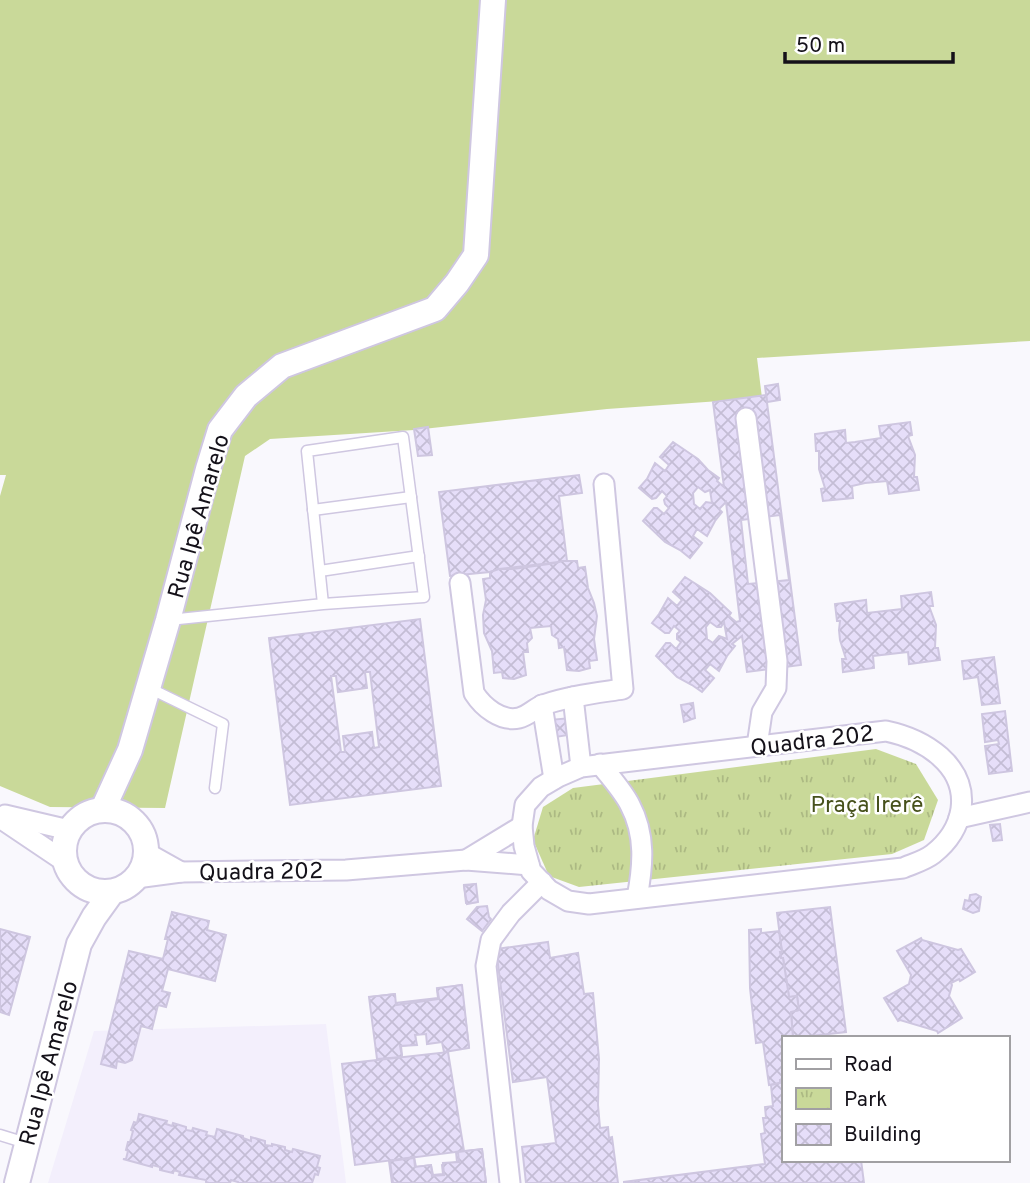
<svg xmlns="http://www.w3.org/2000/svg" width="1030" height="1183" font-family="Overpass,sans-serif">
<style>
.built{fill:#f3effc}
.grass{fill:#c9d999}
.park{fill:url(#park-tufts)}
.building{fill:url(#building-cross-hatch);stroke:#cec6e0;stroke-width:2;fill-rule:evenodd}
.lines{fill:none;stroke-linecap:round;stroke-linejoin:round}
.service-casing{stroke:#cfc7e1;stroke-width:13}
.minor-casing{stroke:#cfc7e1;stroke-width:23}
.tertiary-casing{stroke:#cfc7e1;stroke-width:28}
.service{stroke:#fff;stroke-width:10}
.minor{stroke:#fff;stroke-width:19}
.tertiary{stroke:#fff;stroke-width:24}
.labels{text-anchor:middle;stroke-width:5;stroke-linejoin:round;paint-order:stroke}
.street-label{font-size:23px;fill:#141119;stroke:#fff}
.park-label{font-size:23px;fill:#46511b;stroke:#fff}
</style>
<defs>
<pattern id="park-tufts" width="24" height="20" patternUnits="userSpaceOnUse" patternTransform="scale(1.75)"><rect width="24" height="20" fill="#c9d999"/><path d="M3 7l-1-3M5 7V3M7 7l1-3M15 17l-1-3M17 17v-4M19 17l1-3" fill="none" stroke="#acb983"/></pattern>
<pattern id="building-cross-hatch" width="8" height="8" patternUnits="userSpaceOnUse" patternTransform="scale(1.75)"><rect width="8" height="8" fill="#e6def9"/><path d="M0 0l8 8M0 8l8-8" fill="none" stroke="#c4bdd5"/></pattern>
</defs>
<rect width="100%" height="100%" fill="#f9f8fd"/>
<!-- built -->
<polygon class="built" points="326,1024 346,1183 48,1183 94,1031"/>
<!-- grass -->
<polygon class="grass" points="0,0 1030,0 1030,341 757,358 762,398 607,409 414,430 270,439 245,456 165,808 50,807 0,786 0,496 6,475 0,475"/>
<!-- park -->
<polygon class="park" points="876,749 916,764 938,800 924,840 892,854 579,887 549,876 533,840 543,807 573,788"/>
<!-- building -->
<g class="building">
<polygon points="778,384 780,400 767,402 765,386"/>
<path d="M766,395L801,665L747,672L742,636L732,644L735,646L727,656L719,671L710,664L705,670L714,678L702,692L692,685L677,677L656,656L666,643H670L676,649L681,642L677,639V634L680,631L674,626L669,633H665L652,623L659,614L668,598L677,606L682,600L673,592L685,577L710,593L731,613L729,616L736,622L740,621L726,502L719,509L722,512L715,521L707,536L697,529L693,536L702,543L690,558L680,550L665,542L643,521L654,508H657L664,514L669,508L665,504L664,500L667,496L662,491L656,498L652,499L639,488L647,479L655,463L665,471L669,465L660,457L673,442L698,459L708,470L719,478L717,481L724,487L713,402ZM698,487L705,492L710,490L712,503L706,502L700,509L694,504L693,493ZM780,515L789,580L748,584L741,520ZM710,622L717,627H721L724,622L727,639L719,636L713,643L707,639L706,627Z"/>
<polygon points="910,422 912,435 908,436 915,455 914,477 917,477 919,490 889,494 887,481 865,483 852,486 853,498 823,501 821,489 825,488 819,469 819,451 816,451 815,434 845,430 846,443 855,442 881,438 879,426"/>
<polygon points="428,427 432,455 418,456 414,429"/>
<polygon points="579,475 582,493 559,496 567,561 499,569 490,572 450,576 439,492"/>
<polygon points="562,561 577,561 578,568 585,567 588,588 594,603 597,616 594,639 597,660 589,661 590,668 579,671 567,670 564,647 559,648 558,639 552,635 551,626 530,628 532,638 527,643 528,652 523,652 526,675 514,679 503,678 502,672 494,673 492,651 484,633 483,615 486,600 483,579 490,578 490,572 499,569 513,569 556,563"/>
<polygon points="931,592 933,606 929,606 936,625 935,648 938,648 940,660 909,664 908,652 899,653 873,656 874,668 843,672 842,659 846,659 840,640 839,630 840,621 837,621 835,604 866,600 867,613 902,609 901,596"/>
<path d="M420,619L441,786L290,805L269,638ZM365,672H370L379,747L374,748L372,732L343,736L345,752H341L331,676H336L338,692L367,688Z"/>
<polygon points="994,657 1000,703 982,705 978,677 964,679 962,661"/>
<polygon points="693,703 695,718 684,722 681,705"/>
<polygon points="1005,711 1012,771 989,774 985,746 999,744 998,740 985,742 982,714"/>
<polygon points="570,718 568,735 556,737 549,720"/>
<polygon points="1000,824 1002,840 993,841 990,825"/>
<polygon points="475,884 477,902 466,903 464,885"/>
<polygon points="476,884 478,902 467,904 464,886"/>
<polygon points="976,894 981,897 979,911 973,913 963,909 965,900 969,901 970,895"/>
<polygon points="487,906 489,917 491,919 482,931 467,919 477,907"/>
<polygon points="830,907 846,1032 793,1038 791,1012 799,1010 797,996 789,997 783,958 781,958 780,952 782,952 777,913"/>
<polygon points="172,912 209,921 207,930 226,935 215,981 168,969 162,991 170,993 166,1007 158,1005 152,1029 141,1026 132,1060 125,1063 117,1061 116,1068 101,1064 129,951 163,959 168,939 165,939"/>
<polygon points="0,929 30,937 9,1015 0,1012"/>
<polygon points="761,929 761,933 779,931 782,952 780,952 781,958 783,958 789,997 797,996 799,1010 791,1012 793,1038 783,1038 783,1079 780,1080 780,1083 769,1085 763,1042 756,1043 750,988 749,930"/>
<polygon points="921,938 922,940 958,950 961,949 975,972 960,981 959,979 951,983 952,985 949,996 962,1018 938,1033 937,1031 900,1020 898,1021 884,998 909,984 911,975 897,951"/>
<polygon points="548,942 550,958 578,953 584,994 593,993 599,1059 598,1105 600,1128 608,1127 609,1138 612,1137 618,1183 526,1183 522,1147 556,1143 547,1077 513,1082 496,949"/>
<polygon points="461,985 469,1047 445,1050 444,1041 428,1042 427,1032 415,1034 416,1044 401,1046 402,1055 378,1059 370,997 394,994 395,1003 438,998 437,989"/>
<polygon points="462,985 469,1048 444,1052 442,1042 427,1044 426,1034 415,1035 417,1045 400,1046 402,1057 377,1059 369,997 395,994 396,1005 439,999 437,988"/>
<polygon points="448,1052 464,1151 355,1165 342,1064"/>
<polygon points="783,1079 783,1160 861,1160 864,1183 624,1183 624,1182 765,1164 761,1134 765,1133 763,1118 766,1118 765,1107 773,1106 771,1085 780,1083 780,1080"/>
<polygon points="139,1114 167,1121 166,1124 172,1126 173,1123 186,1127 186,1130 192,1131 193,1128 207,1132 206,1135 215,1137 217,1129 243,1136 243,1138 251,1141 251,1137 265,1141 265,1145 272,1146 272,1144 285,1147 285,1150 292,1152 293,1149 320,1156 317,1167 320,1168 318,1175 315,1174 312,1183 238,1183 238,1182 231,1180 230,1183 209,1183 206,1182 206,1180 179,1175 180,1172 174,1170 173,1173 160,1170 160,1167 152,1165 152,1167 123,1159 126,1159 128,1151 126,1150 128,1142 130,1142 133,1131 131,1130 134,1122 137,1123"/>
<polygon points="482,1149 486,1183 392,1183 389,1161 414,1157 416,1167 431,1165 433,1175 443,1174 442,1165 457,1162 456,1152"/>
<polygon points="482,1149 486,1183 393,1183 390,1161 414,1158 415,1167 431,1165 432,1176 444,1175 443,1163 459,1162 458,1152"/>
</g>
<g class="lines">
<defs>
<g id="service">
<polyline points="313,510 411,497"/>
<polyline points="320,571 419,556"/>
<polyline points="169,620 323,604 424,597 403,437 307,451 323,604"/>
<polyline points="149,688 223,724 215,788"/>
<polyline points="0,1135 26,1143"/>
</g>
<g id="minor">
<polyline points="746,418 777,661 776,688 762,712 757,746"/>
<path d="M460,583L474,693C483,707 501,722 519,718C528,716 535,708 543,705C569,696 597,693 623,689L604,484"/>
<polyline points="573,697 581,767"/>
<polyline points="542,705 554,779"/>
<path d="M886,731C924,739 967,765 961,809C958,828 947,843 933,854C924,861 912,864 903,868L589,904L568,901L549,890L531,871L524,846L522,826L525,805L541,787L558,777L581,767Z"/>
<path d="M600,764C610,777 623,791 630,805C646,835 643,866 637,898"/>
<polyline points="5,815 69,830"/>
<polyline points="0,818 64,861"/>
<polyline points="959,818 1030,802"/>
<polyline points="147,853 181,872"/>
<polyline points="466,860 522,826"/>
<polyline points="136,878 181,872 346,870 466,860 529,865"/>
<polyline points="510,1183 486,966 491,940 511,913 542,882"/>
</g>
<g id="tertiary">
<polyline points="103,809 130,750 168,620 208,469 220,430 246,396 282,366 435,309 457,283 476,255 493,0"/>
<circle cx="105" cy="851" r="41"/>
<polyline points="17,1183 79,944 94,917 112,892"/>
</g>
</defs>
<!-- service casing -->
<use href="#service" class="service-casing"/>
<!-- minor casing -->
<use href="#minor" class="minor-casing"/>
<!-- tertiary casing -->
<use href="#tertiary" class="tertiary-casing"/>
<!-- service -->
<use href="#service" class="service"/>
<!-- minor -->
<use href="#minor" class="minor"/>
<!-- tertiary -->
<use href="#tertiary" class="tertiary"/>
</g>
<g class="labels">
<!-- street labels -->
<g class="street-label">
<text transform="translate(198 516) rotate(-74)" y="8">Rua Ipê Amarelo</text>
<text transform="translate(812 740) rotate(-7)" y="8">Quadra 202</text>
<text transform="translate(261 871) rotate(-1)" y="8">Quadra 202</text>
<text transform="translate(48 1063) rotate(-75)" y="8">Rua Ipê Amarelo</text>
</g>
<!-- park labels -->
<g class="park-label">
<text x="867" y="812">Praça Irerê</text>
</g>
</g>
<!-- legend -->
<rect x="782" y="1036" width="228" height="126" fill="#ffffff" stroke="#a1a0a3" stroke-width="2"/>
<rect x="796" y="1059" width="35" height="10" fill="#ffffff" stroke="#a1a0a3" stroke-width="2"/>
<text x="844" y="1071" font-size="21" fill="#141119">Road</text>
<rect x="796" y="1088" width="35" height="21" fill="url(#park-tufts)" stroke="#a1a0a3" stroke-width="2"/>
<text x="844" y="1106" font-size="21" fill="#141119">Park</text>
<rect x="796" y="1124" width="35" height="21" fill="url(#building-cross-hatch)" stroke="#a1a0a3" stroke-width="2"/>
<text x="844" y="1141" font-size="21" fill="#141119">Building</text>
<!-- scale -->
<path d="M785 52v10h168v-10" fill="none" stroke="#141119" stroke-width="3.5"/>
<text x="796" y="52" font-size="21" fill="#141119" stroke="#ffffff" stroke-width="5" paint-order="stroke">50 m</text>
</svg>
